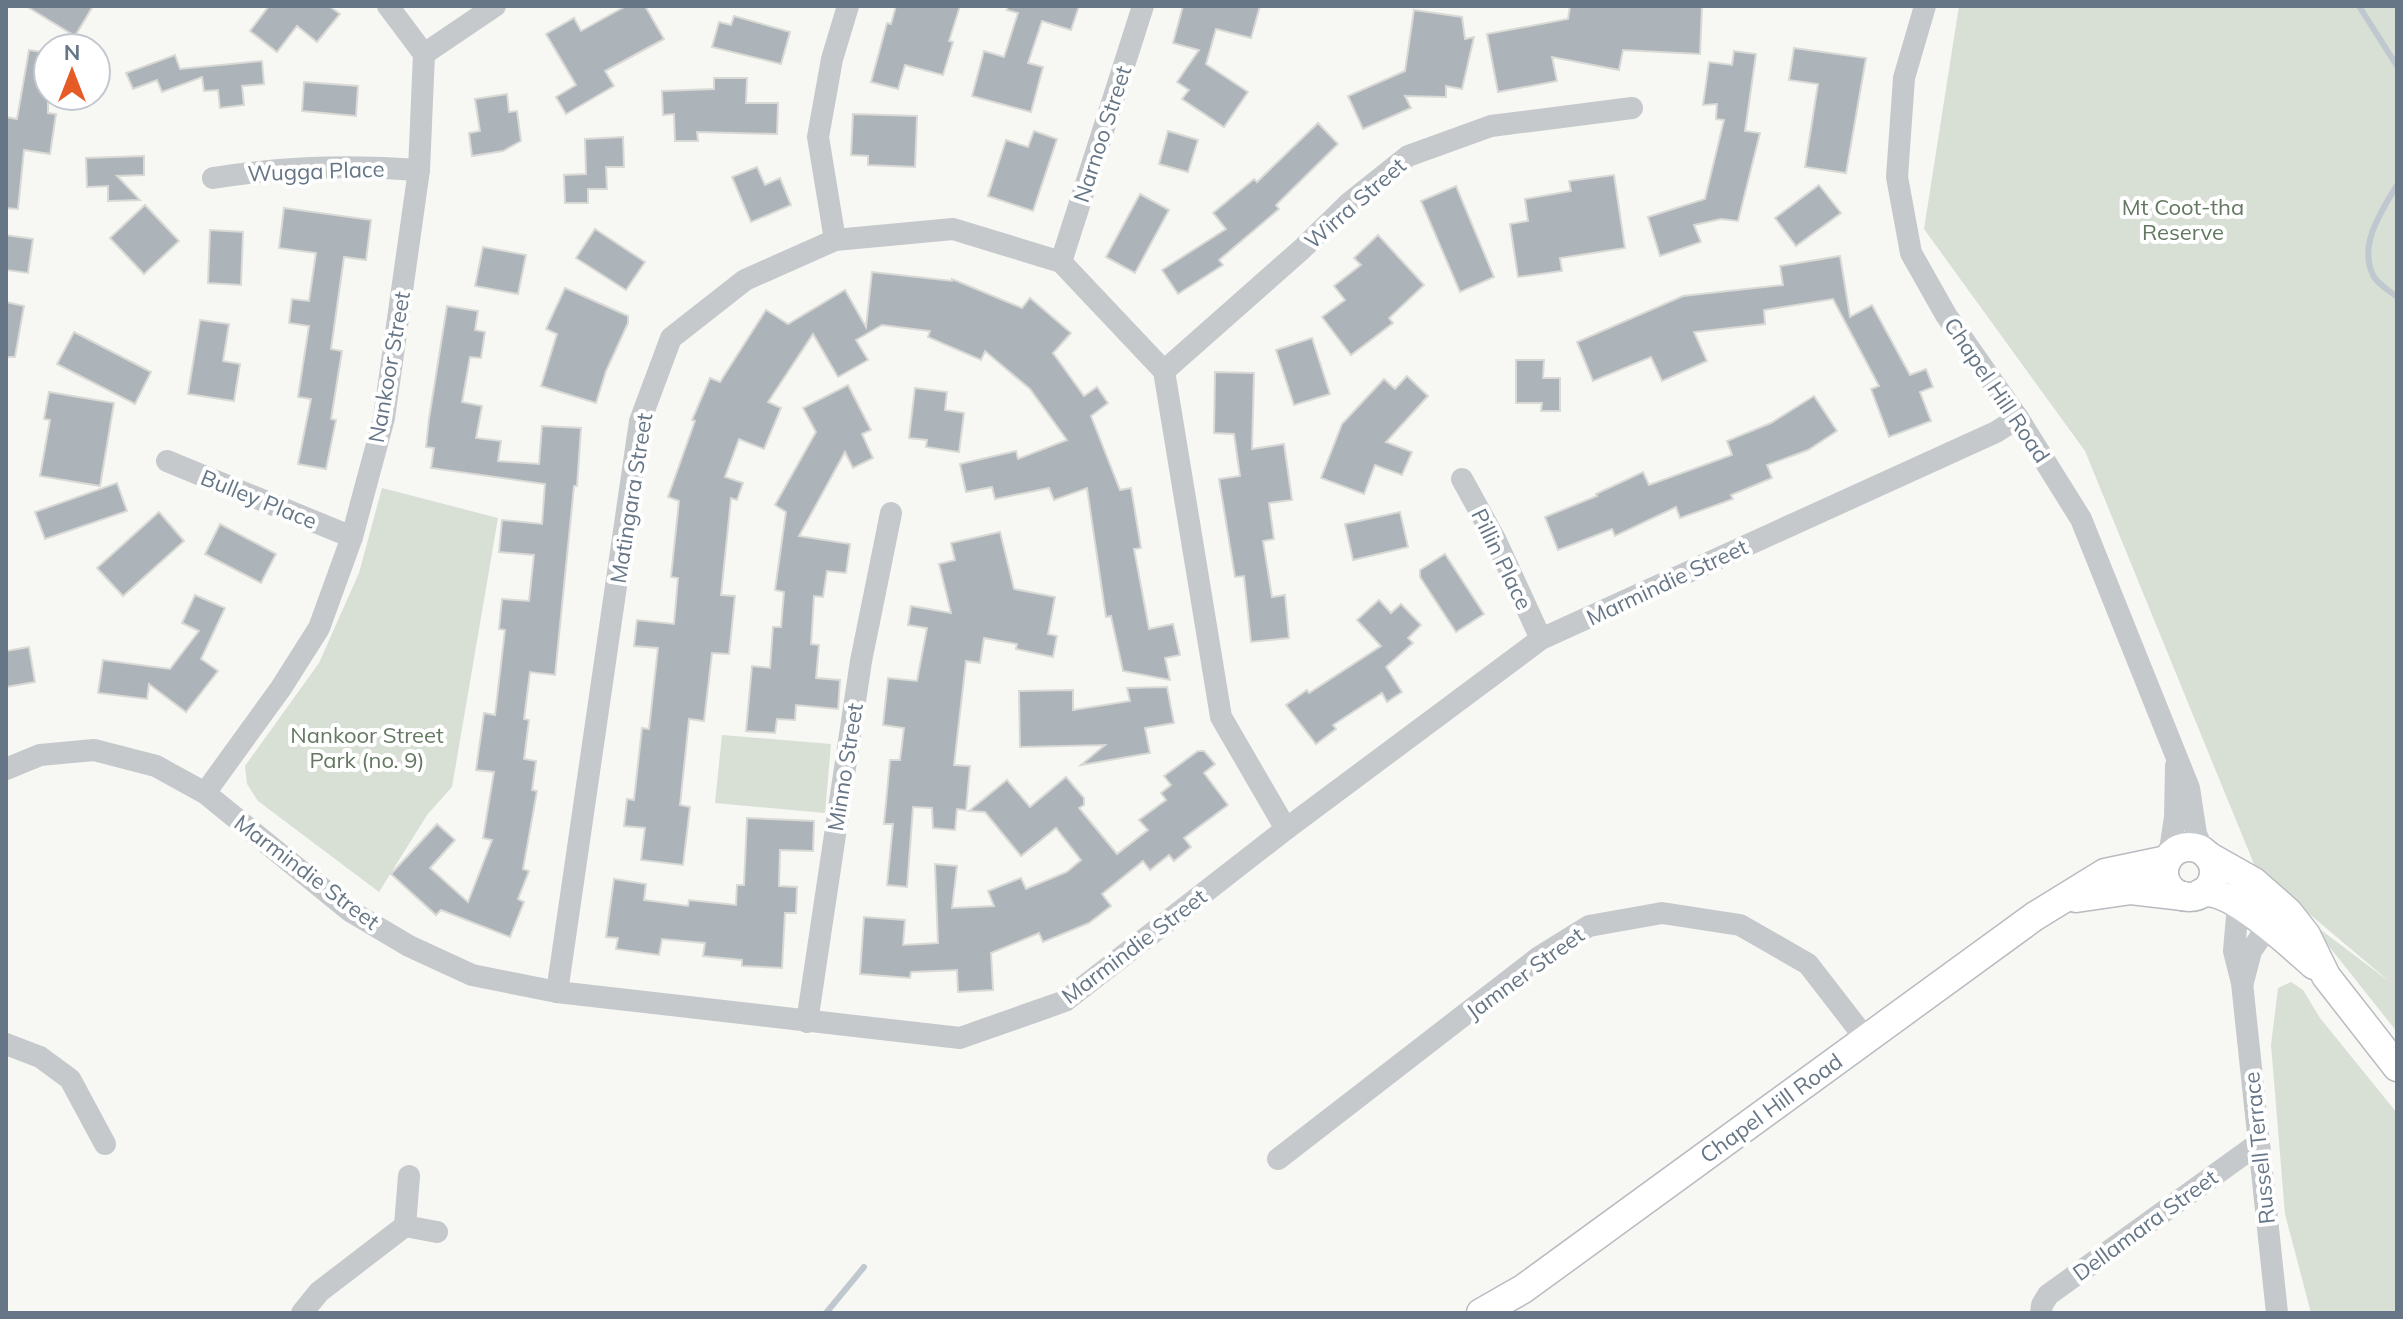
<svg xmlns="http://www.w3.org/2000/svg" width="2403" height="1319" font-family="Mulish,sans-serif">
<style>
.green{fill:#d8dfd5}
.lines{fill:none;stroke-linecap:round;stroke-linejoin:round}
.stream{stroke:#bfc8ce;stroke-width:6}
.building{fill:#acb3b9;stroke:#d9d9d6;stroke-width:2}
.major-casing{stroke:#b8bcc0;stroke-width:31}
.minor{stroke:#c5c9cc;stroke-width:22}
.major{stroke:#fff;stroke-width:28}
.labels{text-anchor:middle;stroke-width:8;stroke-linejoin:round;paint-order:stroke}
.street-label{font-size:22px;fill:#667686;stroke:#fff}
.park-label{font-size:22px;fill:#647861;stroke:#fff}
</style>
<rect width="100%" height="100%" fill="#f7f7f4"/>
<!-- green -->
<g class="green">
<polygon points="1959,6 2397,6 2397,1032 2309,921 2390,982 2256,869 2085,451 1924,229"/>
<polygon points="382,488 498,518 452,787 427,815 379,892 258,801 247,784 245,766 319,663 359,573"/>
<polygon points="722,735 831,744 825,813 715,803"/>
<polygon points="2291,982 2303,990 2320,1018 2397,1113 2397,1313 2311,1313 2285,1214 2271,1045 2278,988"/>
</g>
<g class="lines">
<!-- stream -->
<g class="stream">
<polyline points="2359,6 2397,66"/>
<path d="M2397,185C2382,211 2358,244 2373,275C2377,284 2390,291 2397,297"/>
<polyline points="826,1313 864,1267"/>
</g>
</g>
<!-- building -->
<g class="building">
<polygon points="26,6 93,6 75,36"/>
<polygon points="269,6 329,6 340,14 317,42 297,26 277,52 250,31"/>
<polygon points="626,6 645,6 664,39 605,71 614,86 566,114 556,97 576,85 546,34 574,18 581,31"/>
<polygon points="896,6 960,6 949,41 953,42 943,75 905,65 898,89 871,82 887,23 891,24"/>
<polygon points="1008,6 1079,6 1071,30 1042,21 1028,63 1043,67 1031,112 972,96 984,51 1004,57 1018,13 1007,10"/>
<polygon points="1183,6 1260,6 1251,38 1216,29 1206,64 1248,92 1224,127 1182,99 1189,90 1177,82 1199,50 1173,43"/>
<polygon points="1570,6 1702,6 1700,54 1623,50 1619,70 1552,57 1557,81 1498,92 1487,34 1568,19"/>
<polygon points="1414,10 1462,17 1465,39 1474,37 1462,89 1446,86 1446,97 1405,96 1411,108 1363,129 1348,96 1405,71"/>
<polygon points="734,16 790,32 781,64 712,47 719,22 731,25"/>
<polygon points="1794,48 1866,58 1846,173 1805,167 1818,84 1789,80"/>
<polygon points="29,50 48,53 48,113 56,114 50,154 24,150 18,209 6,208 6,117 17,119"/>
<polygon points="1734,51 1756,54 1745,131 1760,133 1738,221 1721,219 1694,225 1701,242 1660,256 1648,217 1705,199 1724,120 1716,119 1717,104 1703,105 1709,62 1732,65"/>
<polygon points="175,55 180,69 262,61 264,84 242,86 244,105 220,108 218,90 204,91 202,77 162,92 157,80 133,89 126,73"/>
<polygon points="714,78 747,78 746,103 778,103 777,134 697,132 698,141 675,141 674,114 663,115 662,91 714,89"/>
<polygon points="304,82 358,86 356,116 302,111"/>
<polygon points="507,94 509,112 517,111 521,141 503,151 472,156 469,133 480,131 475,99"/>
<polygon points="853,114 917,116 915,167 868,165 868,156 851,155"/>
<polygon points="1318,123 1338,144 1276,205 1279,209 1219,260 1223,265 1178,294 1162,270 1226,229 1213,213 1254,179 1257,182"/>
<polygon points="1034,131 1057,139 1033,211 988,196 1006,140 1028,147"/>
<polygon points="1168,131 1198,140 1188,172 1159,164"/>
<polygon points="623,137 624,167 606,167 607,189 588,189 588,203 565,203 564,175 586,174 585,139"/>
<polygon points="144,156 144,175 117,176 140,200 108,201 108,186 87,187 86,158"/>
<polygon points="757,167 765,185 780,178 791,205 751,222 732,177"/>
<polygon points="1614,175 1625,248 1560,258 1562,271 1518,277 1510,224 1528,221 1525,199 1571,191 1569,181"/>
<polygon points="1819,185 1841,213 1796,246 1775,218"/>
<polygon points="1456,186 1494,277 1460,292 1421,201"/>
<polygon points="1140,194 1169,210 1135,273 1106,257"/>
<polygon points="145,205 179,241 144,274 110,238"/>
<polygon points="284,208 371,220 366,260 344,257 331,349 342,351 331,419 336,420 326,469 298,464 311,399 298,397 309,326 289,323 292,299 309,301 316,253 279,248"/>
<polygon points="595,229 645,262 626,290 576,258"/>
<polygon points="210,230 243,232 241,285 208,283"/>
<polygon points="6,235 33,239 28,273 6,270"/>
<polygon points="1378,235 1424,285 1389,318 1393,323 1351,355 1322,317 1345,300 1334,286 1361,265 1354,258"/>
<polygon points="483,247 526,255 518,294 475,286"/>
<polygon points="1840,256 1850,317 1872,305 1910,375 1926,369 1933,387 1920,392 1931,421 1889,437 1871,389 1879,386 1833,299 1764,310 1765,324 1694,332 1707,361 1662,381 1651,357 1593,381 1577,342 1683,296 1783,285 1780,266"/>
<polygon points="872,272 952,281 952,279 1022,308 1030,298 1071,333 1053,353 1084,396 1097,387 1108,403 1091,416 1120,490 1131,488 1141,548 1134,549 1149,629 1173,624 1180,655 1165,658 1170,680 1123,671 1111,616 1106,617 1087,488 1054,500 1049,488 995,499 992,487 966,492 960,464 1016,451 1018,459 1067,440 1030,389 985,351 981,360 928,337 930,331 882,325 856,340 868,360 838,377 813,334 768,402 781,408 764,449 739,439 725,477 743,483 737,500 731,498 721,595 735,596 729,654 712,653 704,721 689,719 680,805 690,807 683,865 641,860 645,828 624,826 627,799 634,800 642,728 649,729 658,648 634,646 637,620 674,624 678,578 671,577 679,501 668,497 695,421 692,420 710,378 720,382 766,310 788,324 845,290 866,327"/>
<polygon points="565,288 628,316 628,323 606,371 596,403 541,386 557,334 546,329"/>
<polygon points="6,302 24,306 15,357 6,357"/>
<polygon points="447,306 478,311 475,330 485,332 481,358 470,357 462,402 482,406 476,438 501,441 498,461 539,464 542,426 581,428 577,486 574,486 555,675 530,672 524,719 529,720 524,759 536,761 532,790 537,791 523,869 529,871 518,899 524,902 510,937 441,910 436,915 391,874 437,824 455,840 430,868 468,902 492,840 483,838 494,772 476,770 484,713 495,715 505,630 499,629 502,599 529,601 534,555 499,552 502,520 542,524 545,484 431,468 434,448 426,447 429,419"/>
<polygon points="200,320 229,324 223,361 240,364 234,401 188,394"/>
<polygon points="74,332 151,372 135,404 57,364"/>
<polygon points="1312,338 1330,394 1294,405 1276,350"/>
<polygon points="1516,360 1544,360 1543,378 1560,378 1560,411 1541,411 1542,403 1516,403"/>
<polygon points="1215,372 1254,373 1252,449 1284,444 1292,500 1269,503 1274,539 1263,541 1272,597 1285,595 1289,638 1251,642 1244,576 1235,577 1219,479 1240,476 1234,434 1214,433"/>
<polygon points="1407,376 1428,396 1386,442 1412,452 1402,475 1375,465 1364,494 1321,478 1342,424 1384,379 1395,389"/>
<polygon points="848,385 871,430 862,434 873,458 853,468 845,452 799,536 850,544 846,573 827,571 823,597 814,596 811,644 819,645 816,678 840,680 838,709 796,705 795,720 777,719 775,733 746,731 752,666 770,668 773,627 781,627 784,592 775,590 786,512 775,505 816,432 803,408"/>
<polygon points="915,388 947,392 945,410 964,413 959,452 926,447 927,440 909,438"/>
<polygon points="49,392 114,403 100,486 40,476 50,420 44,419"/>
<polygon points="1814,396 1837,431 1808,450 1767,465 1772,478 1731,495 1733,499 1680,518 1676,507 1615,536 1612,529 1558,550 1545,517 1597,496 1596,494 1643,472 1649,485 1732,455 1727,441 1771,423"/>
<polygon points="117,483 127,511 45,539 35,512"/>
<polygon points="159,512 184,541 123,596 97,568"/>
<polygon points="1400,512 1408,547 1353,560 1345,524"/>
<polygon points="220,524 276,554 261,583 205,554"/>
<polygon points="1000,532 1014,589 1055,597 1048,634 1057,636 1053,657 1016,649 1017,644 984,638 980,663 966,661 954,765 970,766 966,810 957,809 955,830 933,828 932,808 913,807 907,887 887,885 893,824 884,824 890,760 900,760 904,728 883,725 888,678 917,681 927,628 908,625 911,606 951,613 939,564 955,560 951,543"/>
<polygon points="1445,554 1484,614 1456,632 1420,577 1420,570"/>
<polygon points="195,595 225,608 201,659 218,671 186,712 149,684 147,699 98,693 103,660 170,669 199,631 182,623"/>
<polygon points="1379,600 1391,613 1401,604 1421,625 1408,638 1413,643 1386,667 1402,692 1387,702 1382,693 1333,725 1336,729 1316,744 1286,705 1307,690 1309,693 1381,646 1357,620"/>
<polygon points="29,647 35,682 6,687 6,651"/>
<polygon points="1167,687 1174,723 1145,728 1150,753 1081,765 1105,745 1020,747 1019,691 1073,690 1073,710 1130,701 1127,688"/>
<polygon points="1198,751 1204,751 1215,764 1204,773 1228,805 1184,838 1191,847 1174,861 1169,855 1150,870 1143,861 1102,894 1111,906 1089,923 1043,942 1039,933 991,953 993,990 958,992 957,970 911,972 910,978 860,974 864,917 905,920 903,945 938,943 935,864 957,866 952,908 994,906 988,891 1021,878 1026,889 1067,872 1081,860 1056,828 1021,856 985,812 969,811 1007,780 1030,807 1066,777 1084,798 1084,805 1079,808 1117,854 1148,830 1139,820 1166,800 1161,793 1171,785 1164,776"/>
<polygon points="747,818 814,821 813,851 780,850 779,886 797,887 796,913 785,913 782,968 742,966 742,960 703,956 705,943 662,939 659,955 616,949 618,938 606,937 614,879 646,884 644,900 688,906 689,900 736,905 737,885 744,885"/>
</g>
<g class="lines">
<defs>
<g id="major">
<circle cx="2189" cy="872" r="25"/>
<polyline points="2208,856 2254,882 2288,912 2306,935 2326,976 2397,1067"/>
<path d="M2201,893C2230,886 2292,946 2314,965"/>
<polyline points="2076,898 2131,890 2183,896"/>
<polyline points="1481,1313 1523,1289 2035,916 2105,873 2167,860"/>
</g>
</defs>
<!-- major casing -->
<use href="#major" class="major-casing"/>
<!-- minor -->
<g class="minor">
<polyline points="1925,6 1904,78 1897,177 1911,253 1946,315 2018,418 2081,519 2189,788 2196,834 2205,854"/>
<polyline points="424,54 495,6"/>
<path d="M213,178C281,167 351,165 419,170"/>
<polyline points="835,240 818,137 832,59 848,6"/>
<polyline points="1061,262 1143,6"/>
<polyline points="1164,371 1302,249 1349,203 1408,156 1491,126 1632,108"/>
<polyline points="167,461 352,537"/>
<polyline points="1462,479 1495,539 1541,639"/>
<polyline points="6,769 40,755 94,750 156,766 205,793 350,911 409,946 472,975 557,992 960,1038 1065,1001 1286,829 1541,639 1996,432 2018,418"/>
<polyline points="205,793 281,688 319,628 352,537 384,418 419,170 424,54 388,6"/>
<polyline points="2169,857 2175,817 2176,766"/>
<polyline points="2238,905 2234,951 2242,983 2277,1313"/>
<polyline points="2243,982 2251,951 2268,926"/>
<polyline points="557,992 640,421 671,338 745,280 835,240 953,229 1061,262 1164,371 1221,717 1286,829"/>
<polyline points="807,1022 861,661 891,513"/>
<polyline points="6,1044 40,1057 70,1079 105,1144"/>
<polyline points="1278,1159 1539,957 1589,926 1662,913 1740,925 1808,964 1866,1039"/>
<polyline points="405,1226 409,1176"/>
<polyline points="302,1313 319,1292 405,1226 437,1232"/>
<polyline points="2041,1313 2042,1305 2048,1295 2259,1143"/>
</g>
<!-- major -->
<use href="#major" class="major"/>
</g>
<g class="labels">
<!-- street labels -->
<g class="street-label">
<text transform="translate(1102 134) rotate(-72)" y="8">Narnoo Street</text>
<text transform="translate(316 171) rotate(-2)" y="8">Wugga Place</text>
<text transform="translate(1355 203) rotate(-41)" y="8">Wirra Street</text>
<text transform="translate(389 367) rotate(-80)" y="8">Nankoor Street</text>
<text transform="translate(1997 390) rotate(56)" y="8">Chapel Hill Road</text>
<text transform="translate(631 498) rotate(-81)" y="8">Matingara Street</text>
<text transform="translate(259 499) rotate(22)" y="8">Bulley Place</text>
<text transform="translate(1502 559) rotate(64)" y="8">Pillin Place</text>
<text transform="translate(1667 582) rotate(-25)" y="8">Marmindie Street</text>
<text transform="translate(845 767) rotate(-81)" y="8">Minno Street</text>
<text transform="translate(307 872) rotate(37)" y="8">Marmindie Street</text>
<text transform="translate(1134 946) rotate(-37)" y="8">Marmindie Street</text>
<text transform="translate(1525 973) rotate(-36)" y="8">Jamner Street</text>
<text transform="translate(1771 1108) rotate(-36)" y="8">Chapel Hill Road</text>
<text transform="translate(2259 1148) rotate(-96)" y="8">Russell Terrace</text>
<text transform="translate(2145 1225) rotate(-36)" y="8">Dellamara Street</text>
</g>
<!-- park labels -->
<g class="park-label">
<text x="2183" y="215">Mt Coot-tha<tspan x="2183" dy="25">Reserve</tspan></text>
<text x="367" y="743">Nankoor Street<tspan x="367" dy="25">Park (no. 9)</tspan></text>
</g>
</g>
<!-- border -->
<rect width="2403" height="1319" fill="none" stroke="#667686" stroke-width="16"/>
<!-- north arrow -->
<g transform="translate(72 72)"><circle r="38" fill="#ffffff" stroke="#c2c8cf" stroke-width="2"/>
<path d="M0-6L14 30L0 20L-14 30Z" fill="#e65a26"/>
<text y="-12" font-size="22" font-weight="bold" text-anchor="middle" fill="#667686">N</text>
</g>
</svg>
